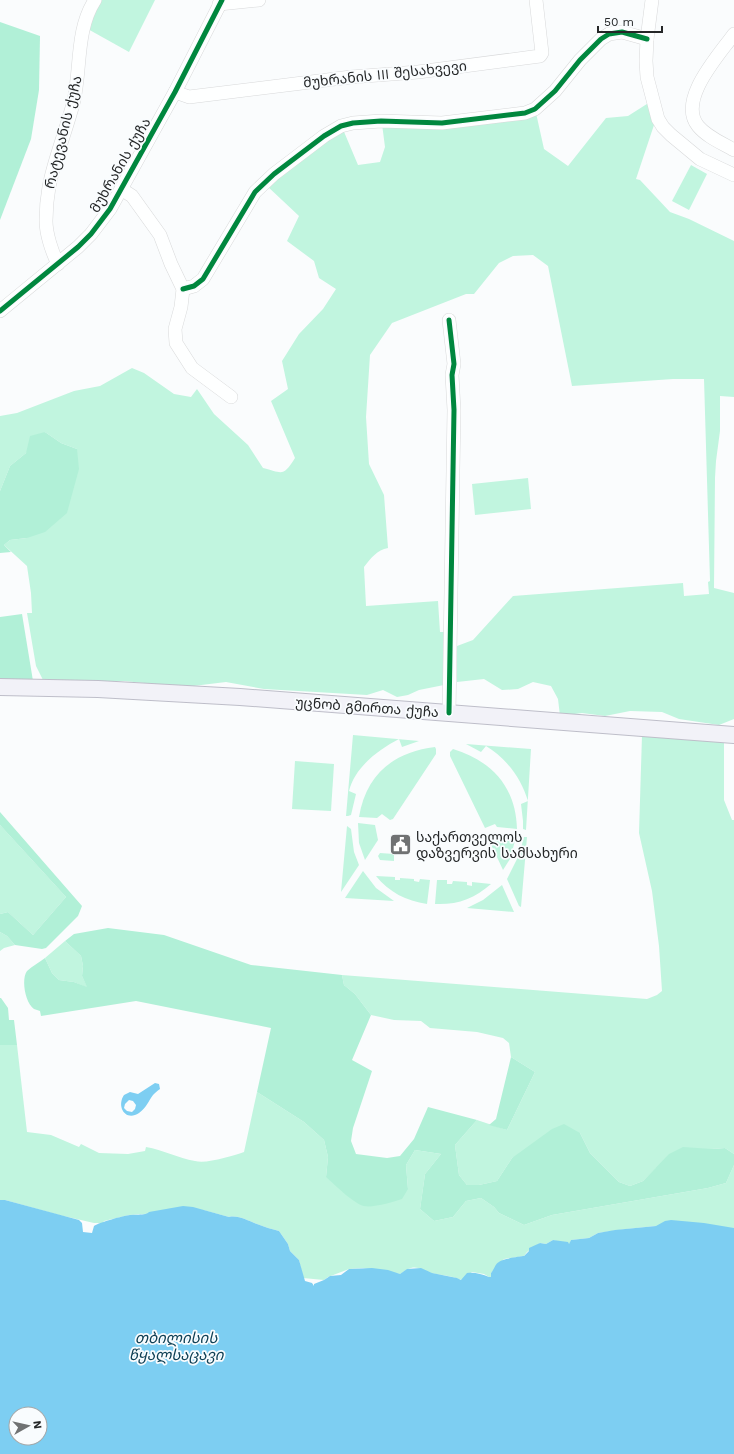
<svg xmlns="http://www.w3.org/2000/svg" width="734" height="1454" font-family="'Work Sans','Noto Sans Georgian',sans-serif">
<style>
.green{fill:#c1f5df}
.forest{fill:#b1f0d7}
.water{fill:#7dcef2;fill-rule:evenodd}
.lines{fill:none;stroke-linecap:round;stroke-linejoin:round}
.minor-casing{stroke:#d8d9da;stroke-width:14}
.major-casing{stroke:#bebec9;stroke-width:18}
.minor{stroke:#feffff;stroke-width:13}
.major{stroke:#f2f2f8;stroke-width:16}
.cycleway-casing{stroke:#f9fcfe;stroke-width:8}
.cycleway{stroke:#00873e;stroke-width:5}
.labels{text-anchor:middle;stroke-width:3.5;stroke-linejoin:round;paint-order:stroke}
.street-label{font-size:14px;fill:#252728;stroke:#f9fcfe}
.poi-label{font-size:14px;fill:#252728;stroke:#f9fcfe;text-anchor:start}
.water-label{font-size:15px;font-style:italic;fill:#0f4055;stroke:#f9fcfe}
</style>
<rect width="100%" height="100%" fill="#fafcfd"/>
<!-- green -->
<g class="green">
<polygon points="101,0 155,0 129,52 86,28"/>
<path d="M650,102L656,119L636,179L640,180L670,212L689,219L734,241V397L720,396V431L716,461L715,478L714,588L734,593V719L719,725L679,719L662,712L630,711L605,716L582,713L560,716L558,699L551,686L533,682L518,689L502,690L484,679L457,682V646L473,640L513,596L683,583L684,596L709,594L708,582L710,581L704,379H673L572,386L548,266L533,255L513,256L499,263L474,294H466L392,323L370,355L366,417L369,464L384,495L388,548C377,550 371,558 364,567L366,606L438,601L440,632H446L444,685L419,690L408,695L397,697L383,690L367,695L264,689L226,682L185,687L124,681L49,682L45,684L36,666L27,613H32L31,593L27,566L4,545L10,540L27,538L77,449L61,443L45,432L26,453L10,466L0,491V416L17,413L74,391L100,386L132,368L144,373L174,394L191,397L197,389L214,414L248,445L263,468C283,473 283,477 295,458L271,401L288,389L282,361L299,334L323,309L336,289L319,278L314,261L287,241L299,216L266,185L342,127L358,165L380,162L385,147L382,124L536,113L544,149L568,166L606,118L628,116Z"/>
<polygon points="691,165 707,174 689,210 672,201"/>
<polygon points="528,478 531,509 475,515 472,484"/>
<path d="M353,735L419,741L402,747L399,739C378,750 355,767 349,791L356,794L351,815L348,816H346Z"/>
<polygon points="642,735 724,739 724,800 732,820 734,820 734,1154 725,1148 712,1149 656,1168 643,1181 630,1186 619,1182 590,1153 580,1133 512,1158 497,1181 479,1185 467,1185 459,1175 455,1145 477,1120 507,1130 535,1072 511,1057 509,1043 503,1038 477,1032 430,1028 421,1021 394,1020 371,1015 355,994 344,985 342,975 647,999 657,995 662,991 659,946 652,891 639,833"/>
<path d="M466,744L531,749L526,830L523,829V821L521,804L528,801C521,778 507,759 486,746L481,752Z"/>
<path d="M435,747L436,749V754L393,819L390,820L382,814L377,818L359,817C366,775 393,752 435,747Z"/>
<path d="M453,749C492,761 516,787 517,829L497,827L495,824L485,828L450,756V752Z"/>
<polygon points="295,761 334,764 331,811 292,809"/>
<polygon points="358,823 375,825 378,840 365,860 359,843"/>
<polygon points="0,825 66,897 33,935 8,912 0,914"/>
<polygon points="347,826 351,829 354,852 359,865 341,892"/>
<polygon points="516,837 510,859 503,870 488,838"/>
<polygon points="524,837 527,837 521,907 519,906 507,879 519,855"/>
<polygon points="380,853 394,854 394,861 380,860 378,856"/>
<polygon points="363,871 376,888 394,901 345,898"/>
<path d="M376,876L395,877V880H400V878L414,879V881L419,882L420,879L430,880L427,904C406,901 389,892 376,876Z"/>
<path d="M437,880H447V884H452L453,881L467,882V885L472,886V882L491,884C474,899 457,905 435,904Z"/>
<polygon points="502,885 514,912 467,908 483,900"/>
<polygon points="0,932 7,936 15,945 4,948 0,951"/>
<polygon points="65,941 81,956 83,966 82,976 88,988 74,982 59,980 52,973 45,958"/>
<path d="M0,1045H17L27,1132L51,1135L79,1147L81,1144L99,1153L128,1154L145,1151L146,1147C163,1150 178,1158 195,1161C207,1164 232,1156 244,1152L257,1092L304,1122L324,1140L328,1157L326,1177L408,1189L406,1165L415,1150L441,1154L425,1174L420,1209L434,1221L453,1217L466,1201L481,1198L494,1207L499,1213L524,1225L552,1215L708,1188L726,1183L734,1165V1228L656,1226L626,1229L598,1233L589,1238L571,1240L569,1245L553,1240L546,1244L540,1243L527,1252L524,1256L504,1259L491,1273V1277H489L484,1274L472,1272L462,1280C452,1276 441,1275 431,1273C424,1271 419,1266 411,1268C406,1269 404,1272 400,1274L363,1268L349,1269L328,1277L324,1280L303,1278L299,1260L290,1251L288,1244L279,1231C272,1229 264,1227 257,1224C248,1221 239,1215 229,1217L203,1210L129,1215L104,1221L103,1223H94L59,1215L5,1200H0Z"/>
</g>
<!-- forest -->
<g class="forest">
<polygon points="0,22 40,36 39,90 31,139 0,220"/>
<polygon points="45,432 61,443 77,449 79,469 67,513 45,532 27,538 10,540 4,545 11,552 0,553 0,491 10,466 26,453 30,436"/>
<polygon points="22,614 33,681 0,680 0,617"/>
<polygon points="0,812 82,906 78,916 46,948 42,949 15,945 7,936 0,932 0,914 8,912 33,935 66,897 0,825"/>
<path d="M108,928L164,935L251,965L342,975L344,985L355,994L371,1015L352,1060L372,1071L353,1128L351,1141L356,1154L387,1158L400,1156L414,1139L428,1107L477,1120L455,1145L459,1175L467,1185H479L497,1181L512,1158L552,1129L564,1124L580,1133L590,1153L619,1182L630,1186L643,1181L669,1154L683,1147L712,1149L725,1148L734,1154V1165L726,1183L708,1188L552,1215L524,1225L499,1213L494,1207L481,1198L466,1201L453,1217L434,1221L420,1209L425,1174L441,1154L415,1150L406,1165L408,1189L402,1199C393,1202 373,1208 364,1206C354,1204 334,1184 326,1177L328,1157L324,1140L304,1122L257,1092L271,1028L136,1001L41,1016L40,1011C38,1010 36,1010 34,1009C25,1003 21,979 27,971C32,966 40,962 45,958L52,973L59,980L74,982L87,987L82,976L83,966L81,956L65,941L74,934Z"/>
<polygon points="0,998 1,998 8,1008 9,1020 14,1020 17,1045 0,1045"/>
<polygon points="511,1057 535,1072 507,1130 489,1125 496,1119"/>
</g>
<!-- water -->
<g class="water">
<path d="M155,1083L159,1084L160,1089C157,1091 155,1093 153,1095C148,1102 146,1108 139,1113C126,1122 116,1107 124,1095L130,1092L138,1094ZM129,1100L133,1101L136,1105L135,1109L132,1112L127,1111L124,1108L125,1104Z"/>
<path d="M0,1200H5L79,1220L82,1223L83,1232L92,1233L94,1226C100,1222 123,1216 130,1215C136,1214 145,1216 149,1212L183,1206L193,1207L229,1217C239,1215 248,1221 257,1224C264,1227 272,1229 279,1231L288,1244L290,1251L299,1260L305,1281L312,1283L314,1286V1284L324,1280L330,1276L341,1275L349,1269L372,1268L388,1270L400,1274L407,1269L421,1268L432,1273L457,1278L461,1280L467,1273C474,1272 482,1274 489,1277H491V1273C494,1270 495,1264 499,1262C502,1259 521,1256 524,1256L529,1251V1248L540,1243L546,1244L553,1240L568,1242L569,1244L571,1240L589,1238L598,1233L615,1230L656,1226L665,1221L671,1220L704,1223L734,1228V1454H0ZM16,1414H40V1438H16Z"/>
</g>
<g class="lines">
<defs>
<g id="minor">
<polyline points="652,0 647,39 646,61 647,77 658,119 663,127 671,135 700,159 734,175"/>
<polyline points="219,4 259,0"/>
<path d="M734,34C719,55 677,100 698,126C707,137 722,143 734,150"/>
<polyline points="175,92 189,97 351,77 418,72 540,56 542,53 536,0"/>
<polyline points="121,189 132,196 160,235 171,264 183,289 181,307 175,329 176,343 192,368 231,397"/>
<path d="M58,264C52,252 46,234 46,221C46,210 47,198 49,187C54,159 67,129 74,100C81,67 76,29 95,0"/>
<polyline points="183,289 194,286 203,279 255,192 274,174 324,136 341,126 353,123 381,121 442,123 525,113 535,109 555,91 580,60 601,39 609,34 622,32 647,39"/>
<polyline points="0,311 78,247 91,234 110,209 175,92 222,0"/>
<polyline points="449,713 454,410 452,375 454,364 449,320"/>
</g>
<polyline id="major" points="0,687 98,689 240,697 734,735"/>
</defs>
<!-- minor casing -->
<use href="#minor" class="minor-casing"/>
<!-- major casing -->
<use href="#major" class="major-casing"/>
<!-- minor -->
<use href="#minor" class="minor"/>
<!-- major -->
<use href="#major" class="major"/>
<defs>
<g id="cycleway">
<polyline points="183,289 194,286 203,279 255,192 274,174 324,136 341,126 353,123 381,121 442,123 525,113 535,109 555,91 580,60 601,39 609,34 622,32 647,39"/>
<polyline points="0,311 78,247 91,234 110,209 175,92 222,0"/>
<polyline points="449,713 454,410 452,375 454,364 449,320"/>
</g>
</defs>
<!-- cycleway casing -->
<use href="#cycleway" class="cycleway-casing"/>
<!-- cycleway -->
<use href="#cycleway" class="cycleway"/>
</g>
<!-- icons -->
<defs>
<symbol id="civic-square" viewBox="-11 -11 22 22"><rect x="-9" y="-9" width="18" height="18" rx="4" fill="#707273" stroke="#f9fcfe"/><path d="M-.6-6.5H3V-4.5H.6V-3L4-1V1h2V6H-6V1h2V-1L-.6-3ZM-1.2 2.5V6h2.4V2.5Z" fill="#fff"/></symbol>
</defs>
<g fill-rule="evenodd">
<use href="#civic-square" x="388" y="832" width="25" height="25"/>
</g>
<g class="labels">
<!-- street labels -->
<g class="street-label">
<text transform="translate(385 74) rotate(-6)" y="5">მუხრანის III შესახვევი</text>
<text transform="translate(63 132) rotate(-76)" y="5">რატევანის ქუჩა</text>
<text transform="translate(120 165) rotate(-60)" y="5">მუხრანის ქუჩა</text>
<text transform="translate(367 707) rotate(4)" y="5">უცნობ გმირთა ქუჩა</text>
</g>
<!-- poi labels -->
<g class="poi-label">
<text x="416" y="842">საქართველოს<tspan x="416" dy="16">დაზვერვის სამსახური</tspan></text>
</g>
<!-- water labels -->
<g class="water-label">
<text x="176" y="1343">თბილისის<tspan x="176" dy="17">წყალსაცავი</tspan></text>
</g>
</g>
<!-- north arrow -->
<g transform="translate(28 1426) rotate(82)"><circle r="19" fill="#f9fcfe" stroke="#a4a7a8"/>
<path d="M0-3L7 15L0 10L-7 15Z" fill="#707273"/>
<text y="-6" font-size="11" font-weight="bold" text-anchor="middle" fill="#252728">N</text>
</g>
<!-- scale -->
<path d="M598 26v6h64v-6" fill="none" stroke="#252728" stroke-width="2"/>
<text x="604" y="26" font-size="12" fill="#252728" stroke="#f9fcfe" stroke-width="3" paint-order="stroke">50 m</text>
</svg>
